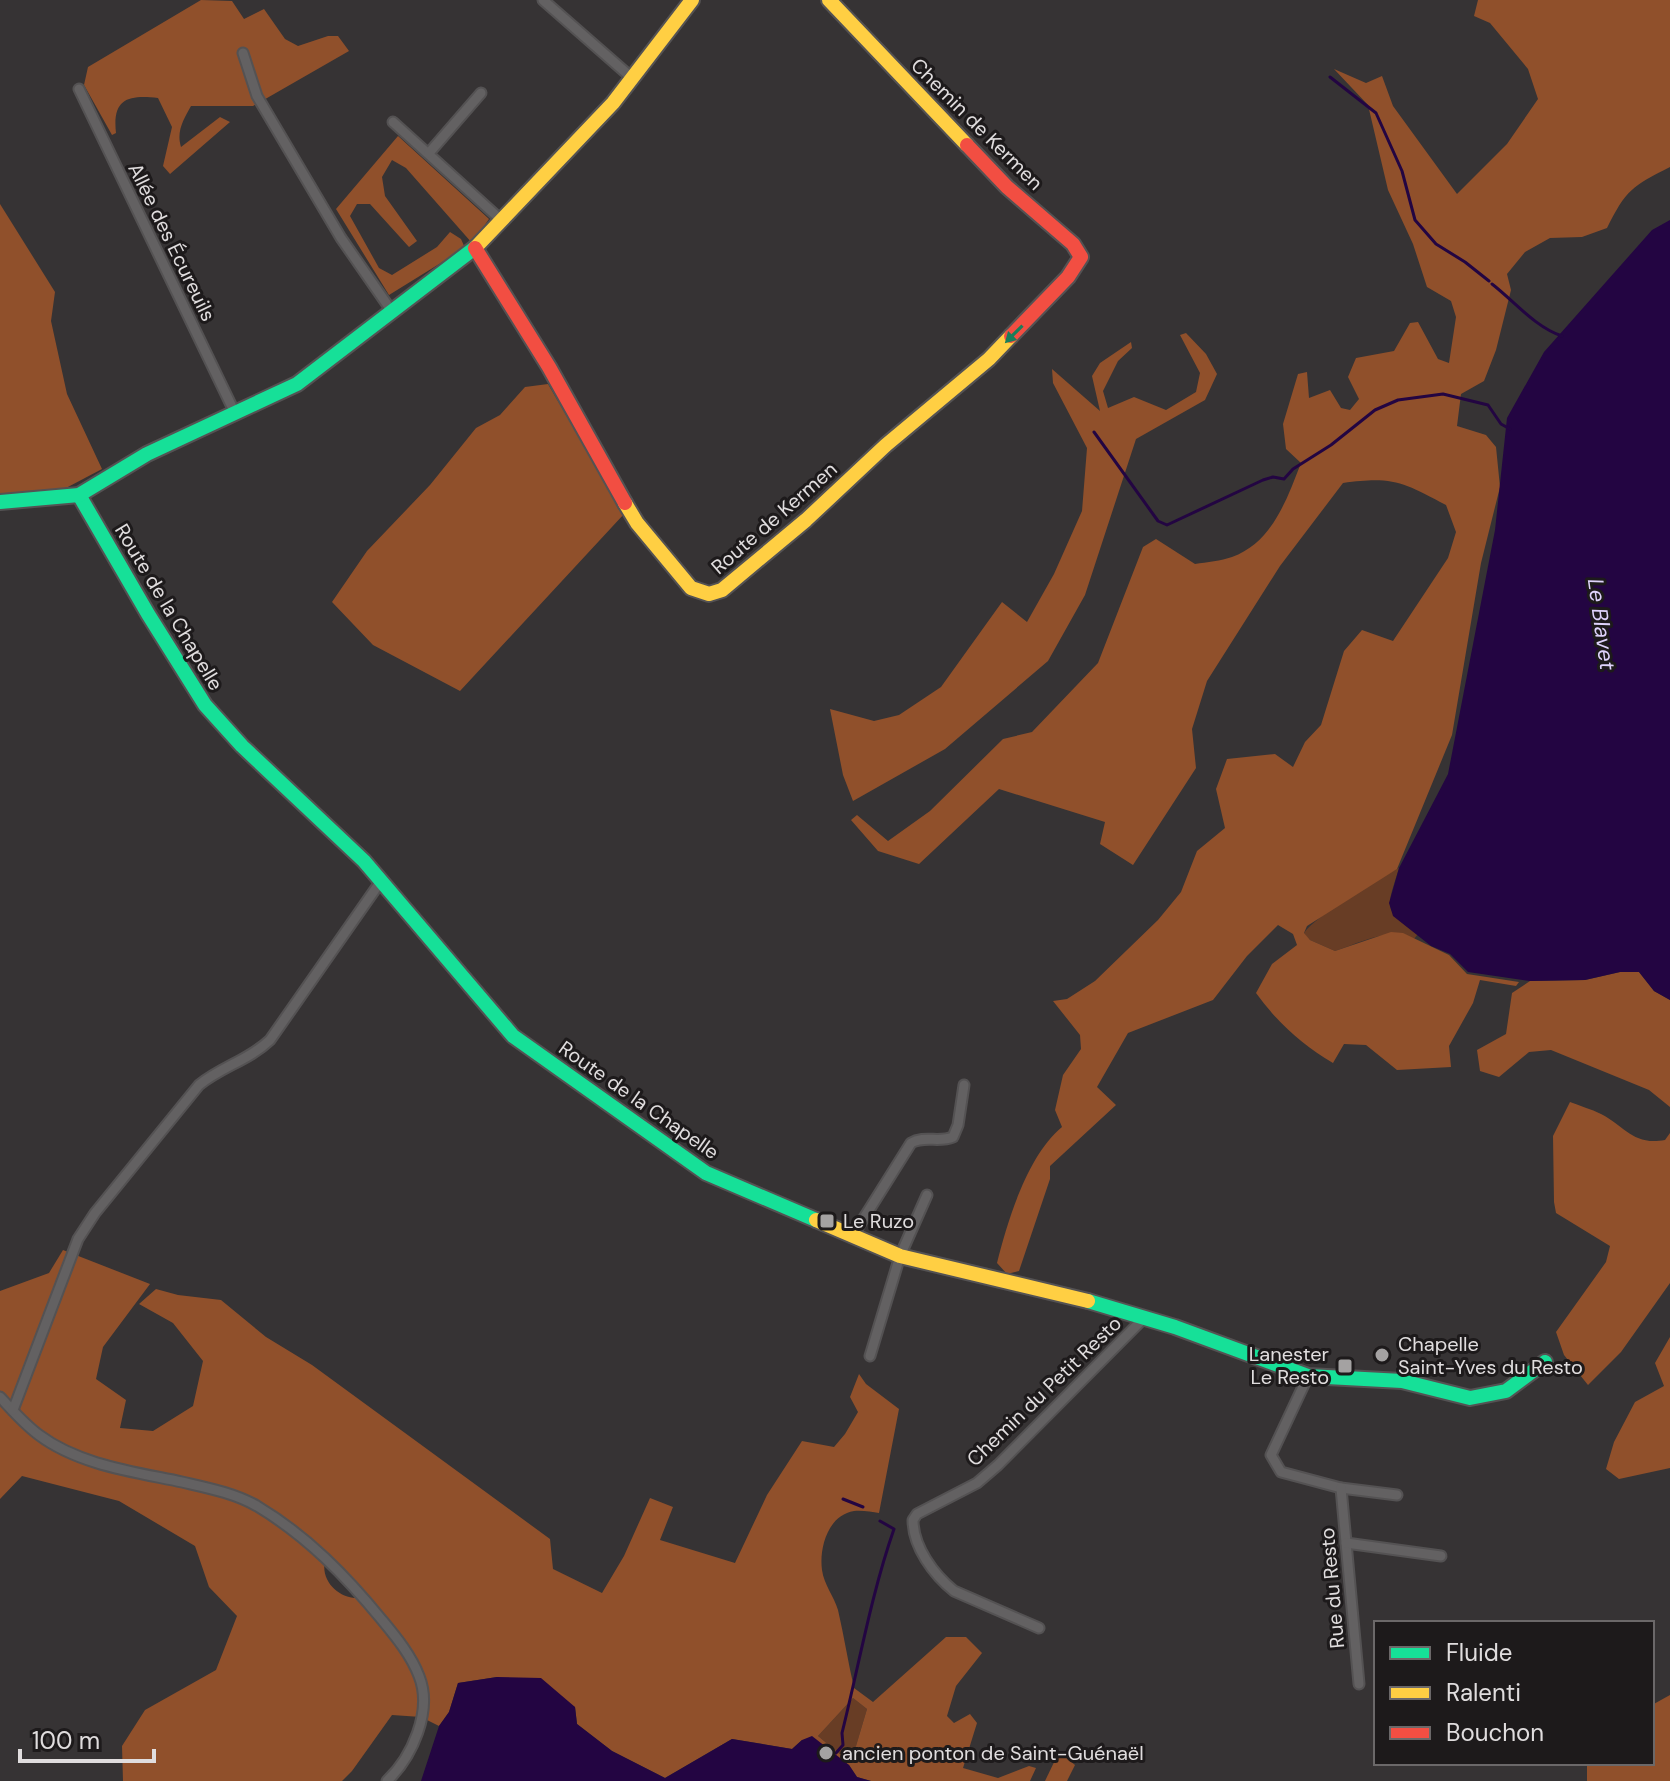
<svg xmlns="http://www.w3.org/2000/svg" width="1670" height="1781" font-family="'DM Sans',sans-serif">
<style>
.green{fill:#683d25}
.forest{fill:#90502b;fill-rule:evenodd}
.water{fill:#230542}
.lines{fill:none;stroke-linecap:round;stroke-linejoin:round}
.stream{stroke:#230542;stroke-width:3}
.street-casing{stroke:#545253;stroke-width:13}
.fast-casing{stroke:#545253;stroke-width:18}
.slow-casing{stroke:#545253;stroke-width:18}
.jam-casing{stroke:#545253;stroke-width:18}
.street{stroke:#636162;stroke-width:9}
.fast{stroke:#16e098;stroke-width:14}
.slow{stroke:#ffcf43;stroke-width:14}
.jam{stroke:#f24e42;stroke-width:14}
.oneway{fill:#1a7d5a}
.poi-dot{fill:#a4a2a2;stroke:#1d1a1b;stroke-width:3}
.labels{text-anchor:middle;stroke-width:6;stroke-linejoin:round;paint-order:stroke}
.street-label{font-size:20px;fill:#e0ddde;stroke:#1d1a1b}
.poi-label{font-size:20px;fill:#e0ddde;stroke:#1d1a1b;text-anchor:start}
.water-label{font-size:22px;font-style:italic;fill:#ded2fb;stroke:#1d1a1b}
</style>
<rect width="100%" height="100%" fill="#363334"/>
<!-- green -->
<g class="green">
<path d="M1399,868C1387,908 1382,909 1418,934L1414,939C1390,926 1360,943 1335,951L1310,940L1304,934C1309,920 1382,876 1399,868Z"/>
<polygon points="853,1698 867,1709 856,1746 847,1760 818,1736"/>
</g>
<!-- forest -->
<g class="forest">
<path d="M201,0L232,1L244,19L264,9L285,39L298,46L328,36H338L349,51L253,106H191C184,119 176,131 181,147L220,117L230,122L170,174L163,166L172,127L158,98C129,95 112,98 116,133L112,135L84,85L88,67Z"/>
<path d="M1478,0H1670V167C1632,186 1626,190 1607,228L1582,237L1550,238L1525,252L1507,274L1511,290L1496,350L1484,381L1461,394L1457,426L1486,435L1496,447L1500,487L1481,563L1452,735L1397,869L1307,926L1304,933L1310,940L1335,951L1391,932L1403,933L1449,955L1467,974L1519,982L1516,986L1480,980L1473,1003L1449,1046L1451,1067L1397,1070L1366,1045L1344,1044L1333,1063C1302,1045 1277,1022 1256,993L1272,964L1297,945L1293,934L1278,925L1247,956L1213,1000L1128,1033L1097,1087L1116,1105L1050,1166V1179L1019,1271L1007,1274L997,1263C1008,1220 1027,1156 1062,1127L1055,1110L1063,1075L1081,1049L1080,1035L1053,1001L1067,999L1095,981L1158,920L1181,892L1197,851L1225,828L1216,789L1227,759L1275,754L1293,767L1305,742L1321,725L1344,651L1362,630L1393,641L1448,558L1456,532L1446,505C1403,482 1392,476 1343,483L1280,566L1207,681L1192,729L1196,768L1133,865L1100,844L1105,822L999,789L919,864L878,851L851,820L857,815L888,841L930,811L1003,739L1032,732L1098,663L1143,547L1156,539L1195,564C1207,562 1221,561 1232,557C1272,543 1287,499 1301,463L1286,449L1283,424L1298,374L1307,372L1309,398L1330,390L1341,408L1350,410L1359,399L1348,377L1356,358L1394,351L1410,323L1418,322L1438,359L1449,363L1456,317L1451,301L1427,287L1413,244L1388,190L1368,105L1334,69L1366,83L1382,76L1393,106L1457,194L1507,144L1538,99L1528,69L1490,23L1474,16Z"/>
<polygon points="398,136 489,219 472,243 406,168 392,160 382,177 385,196 417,241 409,247 370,204 357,204 350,216 379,268 392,275 437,247 450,232 461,239 465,248 389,295 336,209"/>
<polygon points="0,204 55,292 51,321 67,394 102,469 66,488 0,498"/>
<polygon points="1186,333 1206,354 1217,374 1205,400 1136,439 1085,595 1048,661 945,749 853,801 843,775 830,709 874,721 899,715 941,687 1002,602 1027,622 1054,574 1082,511 1087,448 1053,383 1052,369 1100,411 1092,376 1100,363 1131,342 1132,348 1118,361 1103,391 1108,408 1134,397 1166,410 1196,392 1200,373 1180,335"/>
<polygon points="548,384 624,514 460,691 373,645 332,602 367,551 430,485 476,428 500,415 525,387"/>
<polygon points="1620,972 1639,972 1654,991 1670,1000 1670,1107 1649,1090 1551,1050 1529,1052 1499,1077 1480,1071 1477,1050 1506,1034 1512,993 1530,981 1585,980"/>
<path d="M1570,1102C1580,1106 1591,1109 1601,1114C1625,1126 1633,1146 1665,1140L1670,1133V1283L1621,1352L1588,1385L1564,1355L1556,1332L1606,1262L1610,1246L1556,1213L1554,1202L1553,1136Z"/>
<path d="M63,1250L150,1284L103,1347L96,1379L126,1400L120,1428L153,1431L193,1406L203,1361L173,1323L139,1304L156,1289L178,1295L221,1300L266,1337L312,1365L550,1539L553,1569L602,1593L624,1556L650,1498L673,1507L660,1540L735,1563L767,1495L802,1441L834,1447L845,1434L858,1412L850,1397L859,1374L866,1384L899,1409L879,1513C872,1512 862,1510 854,1511C828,1515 819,1548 822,1570C824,1585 834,1596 838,1610C844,1636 848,1662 854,1688L873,1702L946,1637H966L982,1653L956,1686L947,1716L954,1723L970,1714L977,1723L963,1768L998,1778L1029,1766L1036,1768L1030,1781H871L857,1777L849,1765L802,1740L792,1749L732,1739L665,1778L612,1751L577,1724L575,1707L497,1677L458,1683L449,1712L439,1726L421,1717L392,1715L352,1771L342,1781H123L122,1746L145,1710L216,1670L237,1616L209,1587L195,1546L119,1501L22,1476L0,1499V1291L49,1273ZM325,1560L361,1598C340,1600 320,1582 325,1560ZM853,1698L867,1709L856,1746L847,1760L818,1736Z"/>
<polygon points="1670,1337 1670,1468 1619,1479 1606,1469 1614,1442 1635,1402 1664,1386 1655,1363"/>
<polygon points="1670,1695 1670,1781 1587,1781 1587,1763 1652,1763 1652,1705"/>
<polygon points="1059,1752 1075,1765 1067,1781 1045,1781"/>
</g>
<!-- water -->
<g class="water">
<polygon points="1670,220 1670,1000 1654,991 1639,972 1620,972 1585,980 1530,981 1468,972 1450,954 1431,946 1393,916 1389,903 1399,868 1448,774 1495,530 1507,418 1544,352 1652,230"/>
<polygon points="497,1677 541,1678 575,1707 577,1724 612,1751 665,1778 732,1739 792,1749 802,1740 812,1736 849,1765 857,1777 871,1781 421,1781 439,1726 449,1712 458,1683"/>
</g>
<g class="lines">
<!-- stream -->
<g class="stream">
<polyline points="1330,77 1376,113 1402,171 1415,220 1436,244 1465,262 1489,281"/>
<path d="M1492,284C1514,301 1535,327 1562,336"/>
<polyline points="1094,432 1158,521 1167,525 1263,480 1273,477 1284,479 1293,469 1331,445 1375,410 1398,400 1443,394 1488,405 1501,424 1510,429"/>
<polyline points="843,1499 863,1507"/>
<path d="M836,1753L843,1745L842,1733C859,1665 871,1595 894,1529L880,1521"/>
</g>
<defs>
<g id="street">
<polyline points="543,0 632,78"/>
<polyline points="243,53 257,96 341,238 391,310"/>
<polyline points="79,89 234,411"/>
<polyline points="393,122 500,219"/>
<polyline points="429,153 481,93"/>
<path d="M852,1237L911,1143C924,1135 939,1143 953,1137L958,1125L964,1085"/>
<polyline points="870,1356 900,1256 927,1195"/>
<polyline points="1308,1376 1271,1455 1281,1472 1341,1488 1397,1495"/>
<path d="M0,1397C12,1410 24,1424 39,1435C79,1465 135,1472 182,1482C208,1488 234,1493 257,1506C307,1536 346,1576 382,1620C396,1637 411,1655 419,1676C433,1711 412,1757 387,1781"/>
<path d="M13,1410L78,1239L95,1213L199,1085C221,1067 249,1060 270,1040L381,881"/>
<polyline points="1341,1488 1359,1684"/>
<polyline points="1346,1543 1441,1556"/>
<path d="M1039,1628L954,1591C934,1575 913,1547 913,1520L917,1514L977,1483L998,1465L1144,1318"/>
</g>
<g id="fast">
<polyline points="79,495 148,614 205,705 242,746 364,861 513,1036 706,1173 816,1220"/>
<polyline points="0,502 79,495 147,454 297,384 476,247"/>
<polyline points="1088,1301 1175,1327 1308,1376 1402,1381 1470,1398 1506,1391 1545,1362"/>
</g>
<g id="slow">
<polyline points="829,0 967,145"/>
<polyline points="476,247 613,103 692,0"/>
<polyline points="625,503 637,523 691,588 709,594 722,590 806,520 886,445 989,359 1011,336"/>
<polyline points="816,1220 900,1256 1088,1301"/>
</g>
<g id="jam">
<polyline points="967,145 1007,187 1073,244 1081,257 1068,277 1011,336"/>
<polyline points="475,248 549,367 625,503"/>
</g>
</defs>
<!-- street casing -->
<use href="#street" class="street-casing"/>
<!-- fast casing -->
<use href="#fast" class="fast-casing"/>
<!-- slow casing -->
<use href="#slow" class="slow-casing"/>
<!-- jam casing -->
<use href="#jam" class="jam-casing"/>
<!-- street -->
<use href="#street" class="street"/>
<!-- fast -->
<use href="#fast" class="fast"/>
<!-- slow -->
<use href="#slow" class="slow"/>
<!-- jam -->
<use href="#jam" class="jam"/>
</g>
<!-- one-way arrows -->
<defs><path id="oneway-solid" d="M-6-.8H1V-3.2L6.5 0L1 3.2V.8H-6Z" transform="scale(2)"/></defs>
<use class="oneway" href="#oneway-solid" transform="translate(1014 334) rotate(135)"/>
<!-- markers -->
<g class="poi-dot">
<rect x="819" y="1213" width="16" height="16" rx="4"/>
<circle cx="1382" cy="1355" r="8"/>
<rect x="1337" y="1358" width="16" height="16" rx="4"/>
<circle cx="826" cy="1753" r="8"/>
</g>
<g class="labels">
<!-- street labels -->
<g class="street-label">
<text transform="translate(977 124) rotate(45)" y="7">Chemin de Kermen</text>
<text transform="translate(172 242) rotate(64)" y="7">Allée des Écureuils</text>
<text transform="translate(774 518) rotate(-41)" y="7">Route de Kermen</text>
<text transform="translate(169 607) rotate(59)" y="7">Route de la Chapelle</text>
<text transform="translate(639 1100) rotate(35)" y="7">Route de la Chapelle</text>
<text transform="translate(1044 1391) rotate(-44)" y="7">Chemin du Petit Resto</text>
<text transform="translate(1332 1588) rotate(-95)" y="7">Rue du Resto</text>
</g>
<!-- poi labels -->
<g class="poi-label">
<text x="843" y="1228">Le Ruzo</text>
<text x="1398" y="1351">Chapelle<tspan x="1398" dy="23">Saint-Yves du Resto</tspan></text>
<text x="1329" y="1361" text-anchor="end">Lanester<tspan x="1329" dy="23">Le Resto</tspan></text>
<text x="842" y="1760">ancien ponton de Saint-Guénaël</text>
</g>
<!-- water labels -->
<g class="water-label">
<text transform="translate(1602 624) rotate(82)" y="8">Le Blavet</text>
</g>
</g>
<!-- legend -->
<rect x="1374" y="1621" width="280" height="144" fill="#1d1a1b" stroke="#6b6869" stroke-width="2"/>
<rect x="1390" y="1647" width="40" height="12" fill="#16e098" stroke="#6b6869" stroke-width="2"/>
<text x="1446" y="1661" font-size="24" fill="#e0ddde">Fluide</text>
<rect x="1390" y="1687" width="40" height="12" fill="#ffcf43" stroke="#6b6869" stroke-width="2"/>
<text x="1446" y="1701" font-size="24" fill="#e0ddde">Ralenti</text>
<rect x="1390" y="1727" width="40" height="12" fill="#f24e42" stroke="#6b6869" stroke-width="2"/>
<text x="1446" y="1741" font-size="24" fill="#e0ddde">Bouchon</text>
<!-- scale -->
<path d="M20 1749v12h134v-12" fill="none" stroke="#e0ddde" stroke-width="4"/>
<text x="32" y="1749" font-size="24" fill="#e0ddde" stroke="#1d1a1b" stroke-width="6" paint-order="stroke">100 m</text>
</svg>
